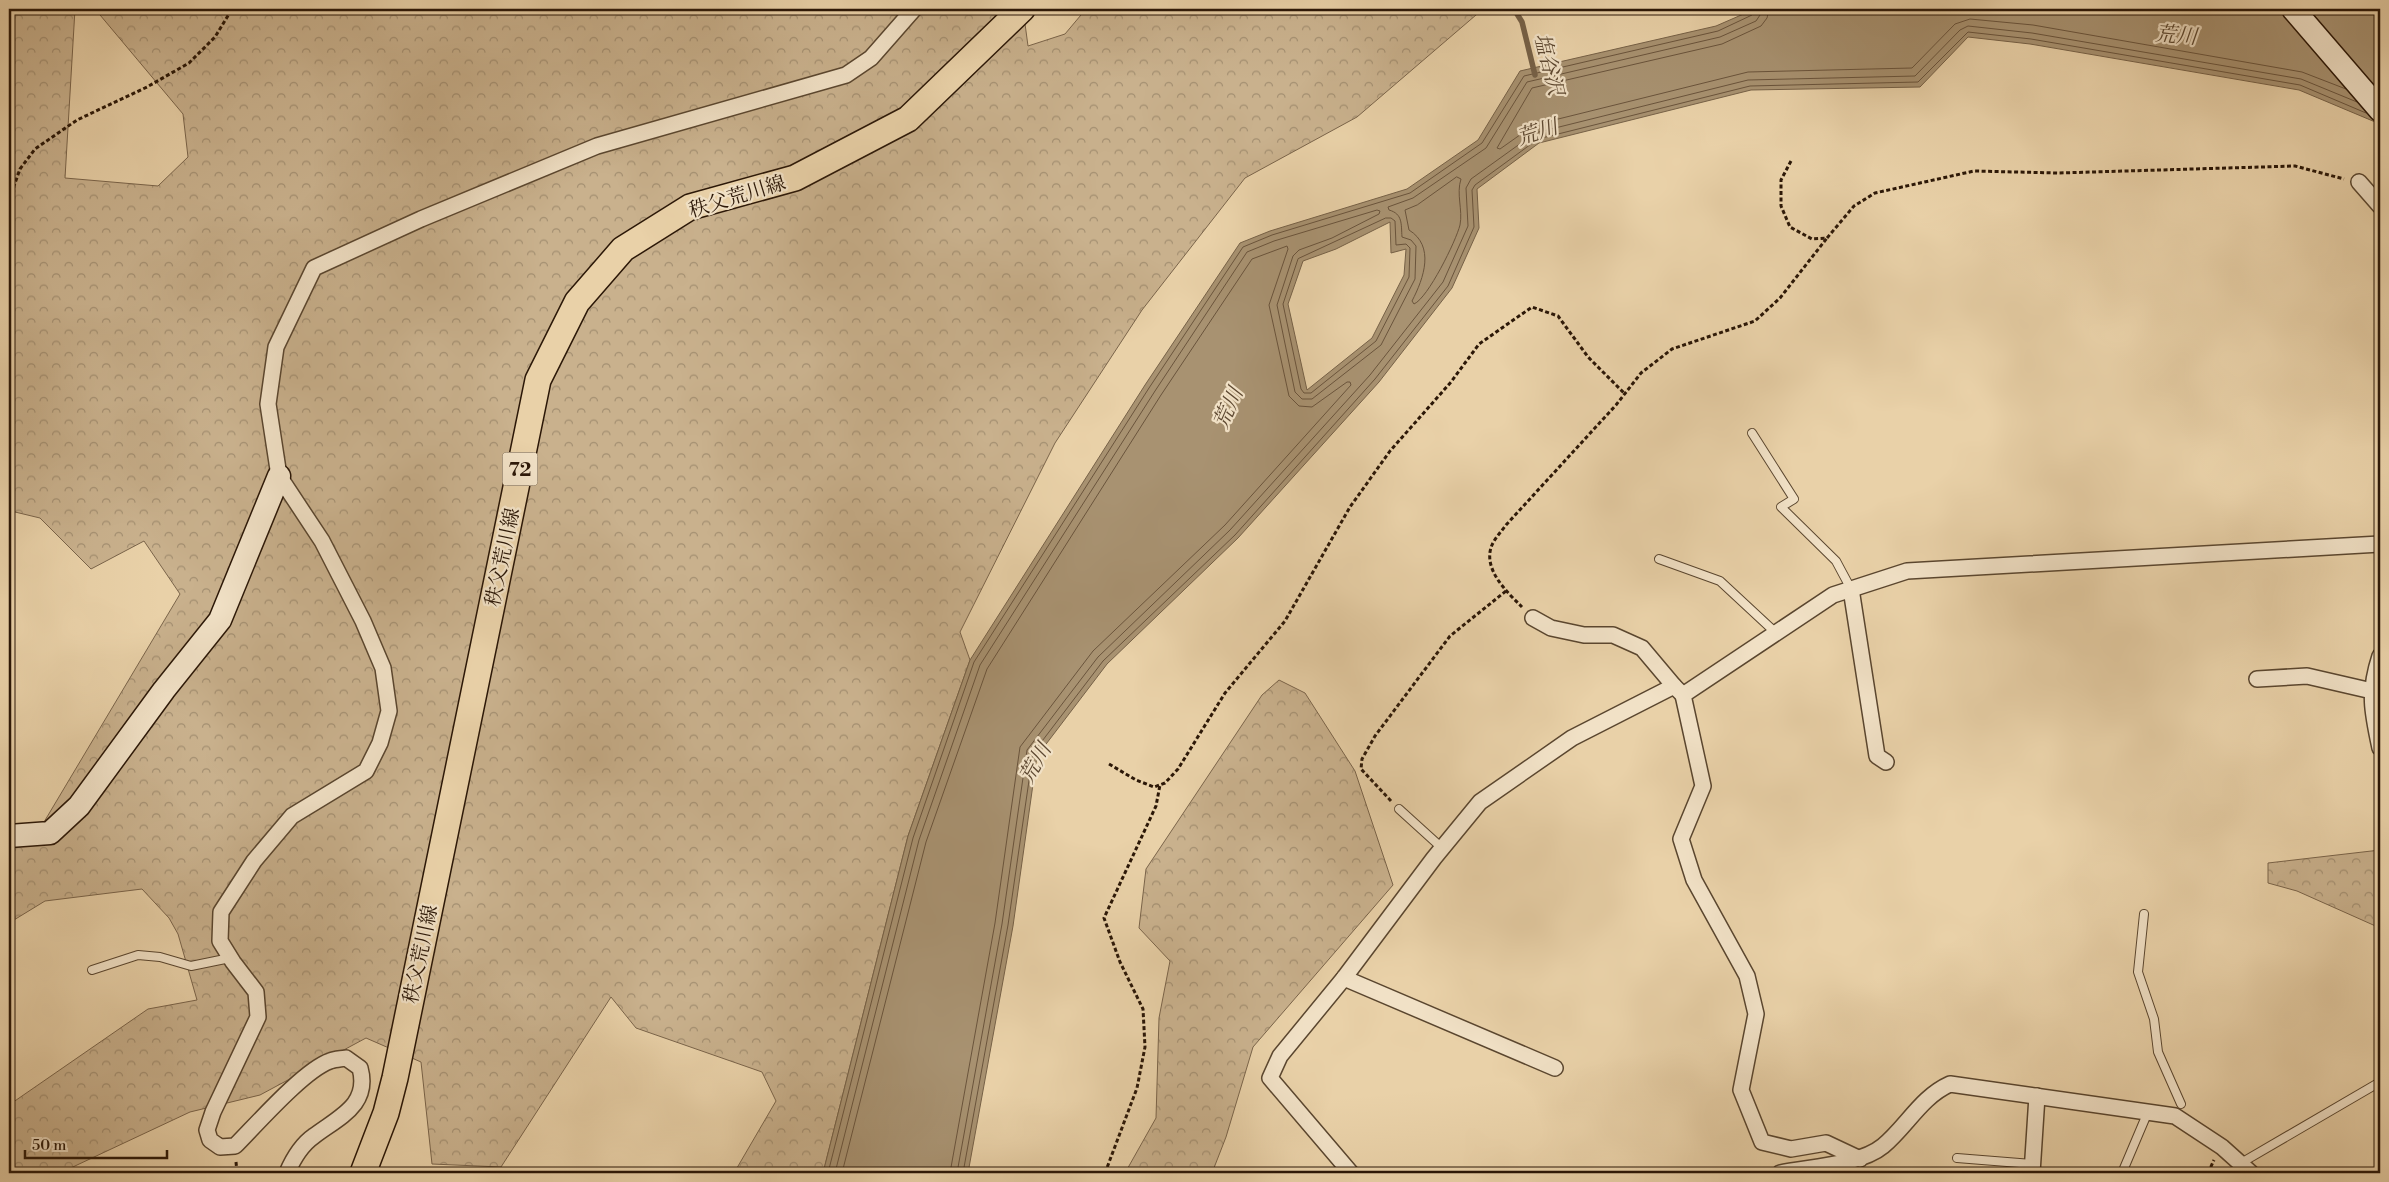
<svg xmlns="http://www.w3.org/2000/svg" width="2389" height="1182" font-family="'Libre Bodoni','Noto Serif JP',serif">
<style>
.forest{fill:url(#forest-crowns);stroke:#7a644a}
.water{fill:#a89271;stroke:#766147;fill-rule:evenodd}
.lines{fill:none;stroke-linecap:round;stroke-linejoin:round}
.shore{stroke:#6a543c;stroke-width:1}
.stream{stroke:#766147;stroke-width:5.5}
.lane-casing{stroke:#5a462f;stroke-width:10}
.street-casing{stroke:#5a462f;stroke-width:18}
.secondary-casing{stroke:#2b1707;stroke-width:25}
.primary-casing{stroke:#2b1707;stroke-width:28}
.path{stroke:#2b1707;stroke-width:3;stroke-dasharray:4 2.5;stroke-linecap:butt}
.lane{stroke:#f1e1c6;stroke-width:8}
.street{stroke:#f1e1c6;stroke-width:15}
.secondary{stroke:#f1e1c6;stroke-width:22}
.primary{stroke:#e9d1a8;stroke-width:25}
.labels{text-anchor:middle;stroke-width:4.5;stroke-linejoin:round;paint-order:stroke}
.shield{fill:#f1e1c6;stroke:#665440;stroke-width:1}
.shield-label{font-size:19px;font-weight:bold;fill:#2b1707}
.street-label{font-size:20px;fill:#2b1707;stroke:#f1e1c6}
.water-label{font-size:21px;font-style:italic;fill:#5d4831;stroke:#f1e1c6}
</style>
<defs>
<pattern id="forest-crowns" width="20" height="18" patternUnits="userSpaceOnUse" patternTransform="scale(1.25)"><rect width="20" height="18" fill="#c9b18d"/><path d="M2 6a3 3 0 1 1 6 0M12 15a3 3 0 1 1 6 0" fill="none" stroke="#a38f71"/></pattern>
</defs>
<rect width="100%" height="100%" fill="#e9d1a8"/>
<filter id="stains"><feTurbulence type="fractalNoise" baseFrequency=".004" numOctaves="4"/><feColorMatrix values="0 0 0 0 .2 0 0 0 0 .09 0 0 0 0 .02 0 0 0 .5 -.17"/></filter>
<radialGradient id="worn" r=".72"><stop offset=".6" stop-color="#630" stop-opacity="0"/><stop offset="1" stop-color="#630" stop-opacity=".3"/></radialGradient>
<!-- forest -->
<g class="forest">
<polygon points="9,9 75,9 65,178 158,186 188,157 183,114 95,9 1023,9 1028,46 1065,34 1086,9 1483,9 1357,117 1245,178 1142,310 1055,443 960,632 970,660 908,836 823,1173 734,1173 776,1101 762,1072 636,1028 611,997 501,1167 432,1164 421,1062 366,1038 260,1095 190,1112 60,1173 9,1173 9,1105 148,1009 197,1000 178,934 169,918 142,889 45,901 9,923 9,842 44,822 180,594 144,541 91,569 40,518 15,512 9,515"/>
<polygon points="1279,680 1305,693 1355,771 1393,885 1253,1047 1226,1137 1212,1173 1125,1173 1156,1118 1159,1018 1170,961 1139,928 1146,869 1262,695"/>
<polygon points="2380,850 2380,928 2297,891 2268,883 2268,863"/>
</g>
<!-- water -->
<path class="water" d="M1755,9H2380V124L2299,90L2030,44L1968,37L1920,87L1751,90L1539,143L1477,189L1479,228L1452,288L1379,382L1238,538L1107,664L1037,756L1013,926L968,1173H823L908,836L970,660L1145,385L1240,243L1270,231L1407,189L1478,140L1520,71L1716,26ZM1390,222L1391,253L1406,249L1404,275L1372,338L1307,390L1288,304L1303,261L1336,249Z"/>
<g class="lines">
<!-- shore -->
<g class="shore">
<polyline points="1769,9 1767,18 1761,26 1722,44 1532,88 1497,148 1500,149 1534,125 1748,72 1912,68 1955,24 1970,19 2033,25 2302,72 2346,89"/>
<path d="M1457,177L1461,179C1456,194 1463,210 1460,225C1456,241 1428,298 1414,304L1412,301C1424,278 1435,246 1409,230L1405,210L1417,205Z"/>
<polygon points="1386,218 1391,218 1395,221 1396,245 1406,244 1410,248 1409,277 1376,341 1311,393 1304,393 1301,389 1283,304 1298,259"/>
<polyline points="828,1173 913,838 974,662 1149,388 1243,247 1272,235 1410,193 1482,143 1524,76 1718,31 1752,15 1755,9"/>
<path d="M835,1173L919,840L980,665L1155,391L1247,252L1274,241L1377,210L1380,211L1379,214L1332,238L1299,250L1293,256L1277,305L1295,392L1302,399H1312L1381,345L1415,279L1416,246L1411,240L1402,237C1401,224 1403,214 1389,210L1388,207L1413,198L1486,148L1527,82L1720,37L1756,21L1760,15L1761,9"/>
<polyline points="842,1173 926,842 987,669 1161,395 1252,259 1287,246 1288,249 1269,305 1289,396 1299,406 1312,407 1347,382 1350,382 1351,385 1225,525 1093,651 1020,747 995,923 950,1173"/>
<polyline points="957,1173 1002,924 1027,750 1098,657 1230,530 1370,375 1443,282 1468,226 1466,188 1471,179 1535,133 1748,80 1915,76 1960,30 1968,26 2032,33 2301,79 2357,102"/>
<polyline points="963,1173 1008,925 1033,753 1103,661 1235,535 1375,379 1448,286 1474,227 1472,190 1475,185 1538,139 1750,86 1918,82 1968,32 2031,39 2300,85 2366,113"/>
</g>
<!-- stream -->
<polyline class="stream" points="1514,9 1522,22 1535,75"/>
<defs>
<g id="lane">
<polyline points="1752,433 1794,499 1781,507 1836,561 1851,589"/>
<polyline points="1659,559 1720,581 1776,633"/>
<polyline points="1399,809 1442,848"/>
<polyline points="2144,914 2138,972 2154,1019 2158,1052 2181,1104"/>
<polyline points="92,970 138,955 160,957 191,966 230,958"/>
<polyline points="1957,1158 2032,1164"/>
<polyline points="2241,1163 2380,1082"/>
<polyline points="2122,1173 2147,1114"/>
</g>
<g id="street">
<polyline points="2359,182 2380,206"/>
<polyline points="1851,589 1877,756 1886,762"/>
<polyline points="1533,618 1551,628 1584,635 1613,635 1642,648 1674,686"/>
<path d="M2380,656C2368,693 2372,711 2380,748"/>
<polyline points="2257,679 2307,676 2372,691"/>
<polyline points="1344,978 1555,1068"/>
<polyline points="1860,1159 1826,1143 1791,1149 1762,1142 1741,1090 1756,1014 1747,976 1694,880 1681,839 1703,786 1683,695 1833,595 1907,571 2380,544"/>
<path d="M287,1173C293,1159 301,1145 314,1136C339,1117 370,1105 360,1068L346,1058C341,1059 335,1059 330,1061C304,1070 256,1125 235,1146L220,1147L210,1140L207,1130L213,1112L258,1017L256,992L233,962L220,941L221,912L254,861L292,816L366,771L380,743L389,711L383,668L363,621L322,541L279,476L268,404L276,347L314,268L421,219L597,146L846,75L871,58L914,9"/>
<polyline points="1351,1173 1270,1078 1280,1056 1344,978 1434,858 1480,802 1572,738 1674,686 1683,695"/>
<path d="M1780,1173C1810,1167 1860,1165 1883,1146C1907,1126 1921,1097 1950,1084L2175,1116L2222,1147L2251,1173"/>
<polyline points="2032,1173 2037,1096"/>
</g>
<g id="secondary">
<polyline points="2293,9 2380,110"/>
<polyline points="9,836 50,833 79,806 164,690 220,620 279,476"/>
</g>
<polyline id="primary" points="363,1173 386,1113 395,1078 538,380 577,302 623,249 690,207 795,178 908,119 1022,9"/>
</defs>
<!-- lane casing -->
<use href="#lane" class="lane-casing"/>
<!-- street casing -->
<use href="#street" class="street-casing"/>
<!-- secondary casing -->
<use href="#secondary" class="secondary-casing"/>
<!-- primary casing -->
<use href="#primary" class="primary-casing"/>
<!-- path -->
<g class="path">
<polyline points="1791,161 1781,180 1781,206 1790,227 1812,239 1827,238 1854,206 1875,193 1974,171 2058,173 2295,166 2344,179"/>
<polyline points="9,259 14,186 20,169 35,149 77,120 147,87 189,63 215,37 232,9"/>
<path d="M1522,607C1507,592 1482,569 1492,545C1495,538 1501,532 1506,525L1616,405L1641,373L1672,349L1755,321L1780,298L1827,238"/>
<polyline points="1109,764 1136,780 1154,787 1165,783 1178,769 1225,693 1285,621 1350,507 1390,451 1451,382 1479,344 1532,307 1558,316 1588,357 1625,394"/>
<polyline points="1391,801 1361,769 1362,759 1375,736 1450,636 1506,591"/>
<polyline points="236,1162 237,1173"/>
<polyline points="1105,1173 1137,1088 1145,1047 1143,1009 1120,962 1104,918 1156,806 1160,785"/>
<polyline points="2208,1173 2214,1160"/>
</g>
<!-- lane -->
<use href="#lane" class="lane"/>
<!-- street -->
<use href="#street" class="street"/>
<!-- secondary -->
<use href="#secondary" class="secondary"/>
<!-- primary -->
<use href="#primary" class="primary"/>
</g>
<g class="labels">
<!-- shield labels -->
<rect class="shield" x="502.5" y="452.5" width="35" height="33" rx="4"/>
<g class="shield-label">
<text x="520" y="476">72</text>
</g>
<!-- street labels -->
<g class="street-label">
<text transform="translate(737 196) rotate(-17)" y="7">秩父荒川線</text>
<text transform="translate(502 557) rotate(-78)" y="7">秩父荒川線</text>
<text transform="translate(420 954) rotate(-78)" y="7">秩父荒川線</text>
</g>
<!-- water labels -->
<g class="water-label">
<text transform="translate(2176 35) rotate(5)" y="7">荒川</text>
<text transform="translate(1549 64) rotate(76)" y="7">塩谷沢</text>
<text transform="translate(1537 132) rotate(-18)" y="7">荒川</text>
<text transform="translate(1228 408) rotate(-66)" y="7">荒川</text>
<text transform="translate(1035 763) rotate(-60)" y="7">荒川</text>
</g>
</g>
<!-- margin -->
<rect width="2389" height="1182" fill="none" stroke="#e9d1a8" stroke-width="30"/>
<rect x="10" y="10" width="2369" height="1162" fill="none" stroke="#2b1707" stroke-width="2.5"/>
<rect x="15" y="15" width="2359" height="1152" fill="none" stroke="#2b1707"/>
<!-- scale -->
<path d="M25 1150v8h142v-8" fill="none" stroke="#2b1707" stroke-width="2.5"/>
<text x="32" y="1150" font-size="15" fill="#2b1707" stroke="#f1e1c6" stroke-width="4" paint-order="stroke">50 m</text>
<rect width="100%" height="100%" filter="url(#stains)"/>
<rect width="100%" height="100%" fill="url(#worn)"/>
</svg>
